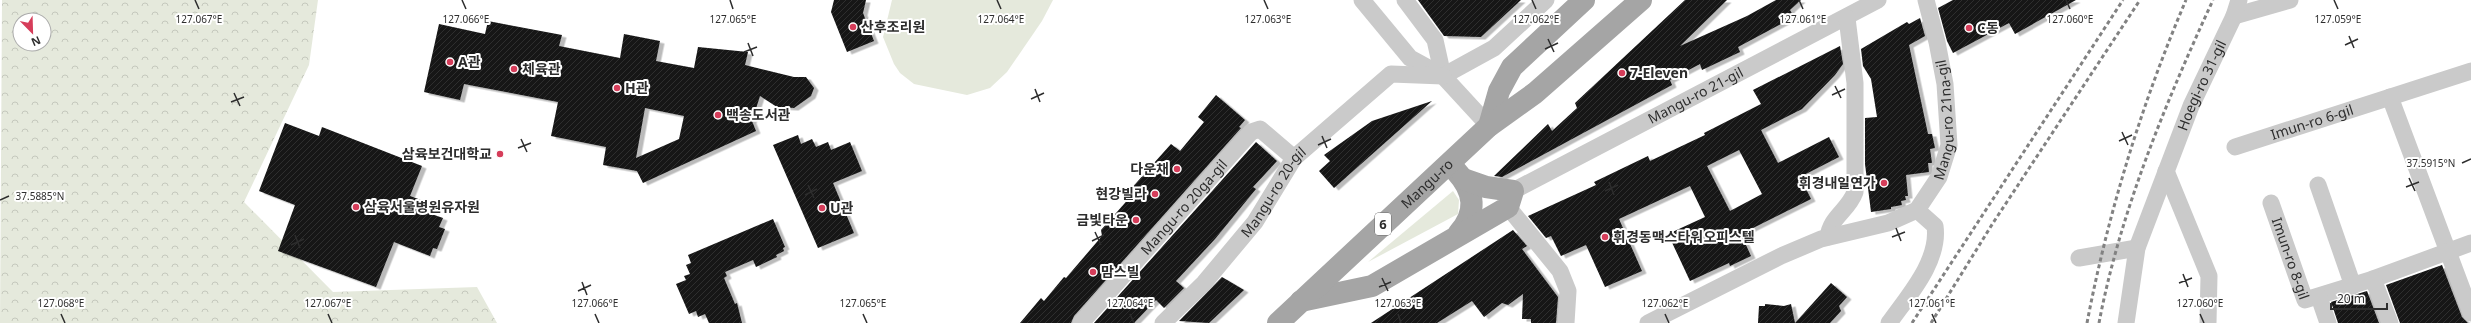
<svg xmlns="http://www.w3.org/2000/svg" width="2471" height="323" font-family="'Noto Sans','Noto Sans KR',sans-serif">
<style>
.grass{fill:#e5e9dc}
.forest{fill:url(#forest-crowns);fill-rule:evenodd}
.building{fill:url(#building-hatch);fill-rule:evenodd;filter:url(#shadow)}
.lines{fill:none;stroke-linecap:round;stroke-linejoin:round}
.minor{stroke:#cacaca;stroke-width:17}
.primary{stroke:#a5a5a5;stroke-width:22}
.rail{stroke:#828282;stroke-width:3;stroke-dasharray:4 3;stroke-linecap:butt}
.ticks{fill:none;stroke:#2d2d2d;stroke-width:1.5}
.poi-dot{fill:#d63d5a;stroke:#fff;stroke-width:1.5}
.labels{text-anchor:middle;stroke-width:4;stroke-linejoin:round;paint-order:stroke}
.shield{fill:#fff;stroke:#6c6c6c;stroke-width:1}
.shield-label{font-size:13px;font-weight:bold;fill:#2d2d2d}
.poi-label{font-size:14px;font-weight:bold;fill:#2d2d2d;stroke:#fff;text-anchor:start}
.street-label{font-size:14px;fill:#2d2d2d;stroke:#fff}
.ticks-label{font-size:10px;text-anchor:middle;fill:#2d2d2d;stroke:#fff;stroke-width:4;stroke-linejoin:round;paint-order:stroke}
</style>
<defs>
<pattern id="forest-crowns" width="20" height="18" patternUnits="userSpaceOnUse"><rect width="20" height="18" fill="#e5e9dc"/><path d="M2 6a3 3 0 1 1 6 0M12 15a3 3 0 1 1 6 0" fill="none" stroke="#c5c8bd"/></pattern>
<pattern id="building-hatch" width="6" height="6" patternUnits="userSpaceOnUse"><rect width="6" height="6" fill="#141414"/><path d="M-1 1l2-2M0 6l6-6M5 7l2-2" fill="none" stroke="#2e2e2e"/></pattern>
<filter id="shadow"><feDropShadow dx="4.5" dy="2.5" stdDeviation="0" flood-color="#0004"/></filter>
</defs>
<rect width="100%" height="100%" fill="#fff"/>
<!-- grass -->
<g class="grass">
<polygon points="892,0 1053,0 1042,21 1007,72 990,88 967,95 914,84 900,73 894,64 883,37"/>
<polygon points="1453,191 1459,200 1458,214 1368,262"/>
</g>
<!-- forest -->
<path class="forest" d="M2,0H318L309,65L244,202L333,292L477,287L497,323H0ZM20,20H44V44H20Z"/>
<!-- building -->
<g class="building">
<polygon points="834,0 866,0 863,13 874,41 847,52 831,12"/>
<polygon points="1418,0 1521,0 1481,37 1444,36"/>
<polygon points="1685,0 1727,0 1680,46 1747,16 1776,0 1801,0 1790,10 1794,17 1738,47 1740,52 1702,70 1700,64 1683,73 1670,80 1672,85 1502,177 1494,176 1548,124 1552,131 1577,108 1575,103"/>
<polygon points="1953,0 2076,0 2015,34 2009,23 1953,53 1947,41 1938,8"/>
<polygon points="1920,18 1925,36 1909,45 1928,134 1932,134 1935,148 1930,149 1932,163 1928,163 1929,172 1906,175 1908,196 1905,196 1906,200 1901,201 1902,205 1891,207 1891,209 1871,212 1865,164 1865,118 1877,117 1871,79 1863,66 1861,49 1907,22 1909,24"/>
<path d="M488,21L562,35L559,46L620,58L624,34L660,41L656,61L694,68L698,47L748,52L745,65L794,77H806L814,88L811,96L794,108L777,107L760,96L752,121L756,131L643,183L637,171L603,165L606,147L551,136L558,102L464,84L460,100L424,92L439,24L485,34ZM645,108L684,116L679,139L636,158Z"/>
<path d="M1840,46L1843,64L1835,75L1802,109L1761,130L1778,163L1829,137L1839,157L1800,177L1811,199L1741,234L1751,256L1730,266L1729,263L1690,281L1668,234L1705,217L1690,186L1619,219L1642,271L1605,287L1586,245L1561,256L1551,236L1546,238L1528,216L1596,185L1594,182L1648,156L1650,161L1705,135L1704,133L1761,104L1753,90ZM1739,150L1762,194L1730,211L1707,166Z"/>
<polygon points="1216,95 1245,120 1239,127 1241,128 1074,316 1071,323 1020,323 1041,298 1044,301 1064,277 1066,278 1102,236 1101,230 1132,195 1129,191 1171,144 1180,151 1204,122 1198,117"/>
<polygon points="1432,101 1334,188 1319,171 1330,161 1324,155 1372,121"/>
<polygon points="285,123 319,136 322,127 422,166 410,196 421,200 417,209 443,218 439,227 445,229 437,249 433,248 430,256 394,242 376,287 278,251 295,205 259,191"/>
<polygon points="798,135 801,144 812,139 816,147 828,142 831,150 850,142 862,171 833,183 854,233 818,248 773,145"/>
<polygon points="1256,142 1277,161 1253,187 1256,189 1215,239 1176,281 1184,288 1164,308 1156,300 1134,323 1094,323"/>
<polygon points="773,219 785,247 783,248 784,251 776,255 777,257 756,267 753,260 725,272 727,276 724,278 735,304 737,303 742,323 709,323 705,314 698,317 696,311 689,314 676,284 686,280 684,276 690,274 686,265 691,263 688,255"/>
<polygon points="1513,230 1527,246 1522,249 1558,297 1556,323 1531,323 1531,319 1522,319 1523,294 1508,305 1502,303 1484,317 1472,301 1437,323 1371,323"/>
<polygon points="2442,265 2462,317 2468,323 2400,323 2386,285"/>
<polygon points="1222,277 1244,290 1209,323 1179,321"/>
<polygon points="1831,283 1847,297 1839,306 1841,311 1830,323 1758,323 1759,306 1765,306 1765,304 1784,306 1791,304 1795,323"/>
<polygon points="2367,291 2379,323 2338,323 2331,302"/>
</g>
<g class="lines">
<!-- minor -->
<g class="minor">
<polyline points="1362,0 1410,58 1443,76 1489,126"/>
<polyline points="1405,0 1435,40 1443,76"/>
<polyline points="2234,16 2290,0"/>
<polyline points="1443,76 1494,48 1546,0"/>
<polyline points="2390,97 2471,313"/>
<path id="s1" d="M2235,147L2471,71"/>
<polyline points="2166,171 2209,276 2208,323"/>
<polyline points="2318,185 2353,286"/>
<path id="s2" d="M1513,191L1878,0"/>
<path id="s3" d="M2271,203L2305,300L2373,279L2471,243"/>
<polyline points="1508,207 1560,271 1568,291 1566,323"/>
<path d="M1828,237C1831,216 1848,211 1855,192V83L1847,18"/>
<polyline points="2079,258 2137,248"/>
<polyline points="2373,279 2390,323"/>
<polyline points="2319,297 2328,323"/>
<path id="s4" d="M1081,323L1251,132L1260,129L1294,158"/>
<path id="s5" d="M1163,323L1204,283L1255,222L1294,158L1391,74L1443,76"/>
<path id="s6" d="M1648,323L1781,256L1821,239L1888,223L1917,210L1939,177L1949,145L1945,84L1937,42L1926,0"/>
<path d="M1889,323C1908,296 1940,261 1935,226L1917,210"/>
<path id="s7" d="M2126,323L2137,248L2191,106L2234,16L2239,0"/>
</g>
<!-- primary -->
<g class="primary">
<polyline points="1489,126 1499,91 1512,67 1584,0"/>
<path d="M1456,171C1475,192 1477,212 1459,233"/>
<polyline points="1301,301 1372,286 1508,207 1513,191 1486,187 1463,179"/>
<path id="s8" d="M1278,323L1489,126L1535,93L1641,0"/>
</g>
<!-- rail -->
<g class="rail">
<polyline points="1912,323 2123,0"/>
<polyline points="1931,323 1993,223 2140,0"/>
<path d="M2087,323C2108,213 2142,103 2186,0"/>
<path d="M2099,323C2120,212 2166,102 2213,0"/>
</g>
</g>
<!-- ticks -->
<path class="ticks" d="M195,0L199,9M462,0L466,9M730,0L733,9M997,0L1001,9M1264,0L1268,9M1532,0L1536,9M1799,0L1803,9M2066,0L2070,9M2334,0L2338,9M2349,36L2354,48M1548,39L1554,52M748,43L753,56M2345,45L2358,39M1545,49L1558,43M744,52L757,47M1835,86L1841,98M1035,89L1040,102M234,93L240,106M1832,95L1845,89M1031,99L1044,93M231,102L244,97M2122,132L2128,145M1322,136L1327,148M521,139L527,152M2119,141L2132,135M1318,145L1331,139M518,148L531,143M2462,163L2471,159M2409,178L2415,191M1609,182L1614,195M808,185L814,198M2406,187L2419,182M1605,191L1618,185M805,195L817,189M0,200L9,196M1896,228L1901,241M1095,232L1101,245M295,235L300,248M1892,237L1905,232M1092,241L1104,235M291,245L304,239M2183,274L2188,287M1382,278L1388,291M582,282L587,295M2179,283L2192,278M1379,287L1391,282M578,291L591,285M61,314L65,323M328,314L332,323M595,314L599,323M863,314L867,323M1130,314L1134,323M1398,314L1401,323M1665,314L1669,323M1932,314L1936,323M2200,314L2204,323"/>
<!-- markers -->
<g class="poi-dot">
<circle cx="853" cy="27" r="4"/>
<circle cx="1969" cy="28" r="4"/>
<circle cx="450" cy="62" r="4"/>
<circle cx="514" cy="69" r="4"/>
<circle cx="1622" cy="73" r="4"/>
<circle cx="617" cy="88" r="4"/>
<circle cx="718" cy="115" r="4"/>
<circle cx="500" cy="154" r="4"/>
<circle cx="1177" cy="169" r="4"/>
<circle cx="1884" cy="183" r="4"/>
<circle cx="1155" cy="194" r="4"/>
<circle cx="356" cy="207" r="4"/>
<circle cx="822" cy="208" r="4"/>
<circle cx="1136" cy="220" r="4"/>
<circle cx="1605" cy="237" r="4"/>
<circle cx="1093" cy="272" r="4"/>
</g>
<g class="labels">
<!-- shield labels -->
<rect class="shield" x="1375" y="213" width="16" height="22" rx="3"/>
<g class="shield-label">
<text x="1383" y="229">6</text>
</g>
<!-- poi labels -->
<g class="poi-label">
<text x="861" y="32">산후조리원</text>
<text x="1977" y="33">C동</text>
<text x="458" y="67">A관</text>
<text x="522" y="74">체육관</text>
<text x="1630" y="78">7-Eleven</text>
<text x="625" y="93">H관</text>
<text x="726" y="120">백송도서관</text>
<text x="492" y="159" text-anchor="end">삼육보건대학교</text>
<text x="1169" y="174" text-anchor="end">다운채</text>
<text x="1876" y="188" text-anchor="end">휘경내일연가</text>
<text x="1147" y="199" text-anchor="end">현강빌라</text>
<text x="364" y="212">삼육서울병원유자원</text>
<text x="830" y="213">U관</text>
<text x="1128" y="225" text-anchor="end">금빛타운</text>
<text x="1613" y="242">휘경동맥스타워오피스텔</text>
<text x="1101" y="277">맘스빌</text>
</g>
<!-- street labels -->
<g class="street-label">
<text dy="5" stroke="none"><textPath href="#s7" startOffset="251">Hoegi-ro 31-gil</textPath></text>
<text dy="5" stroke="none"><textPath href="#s2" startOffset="206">Mangu-ro 21-gil</textPath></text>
<text dy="5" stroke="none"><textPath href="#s6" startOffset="391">Mangu-ro 21na-gil</textPath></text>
<text dy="5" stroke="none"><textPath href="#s1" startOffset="81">Imun-ro 6-gil</textPath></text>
<text dy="5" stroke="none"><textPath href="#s8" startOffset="204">Mangu-ro</textPath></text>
<text dy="5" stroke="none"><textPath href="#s5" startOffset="172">Mangu-ro 20-gil</textPath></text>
<text dy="5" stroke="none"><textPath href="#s4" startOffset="155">Mangu-ro 20ga-gil</textPath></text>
<text dy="5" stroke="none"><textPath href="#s3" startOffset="59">Imun-ro 8-gil</textPath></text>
</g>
</g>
<g class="ticks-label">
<text x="199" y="23">127.067°E</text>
<text x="466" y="23">127.066°E</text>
<text x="733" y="23">127.065°E</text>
<text x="1001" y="23">127.064°E</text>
<text x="1268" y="23">127.063°E</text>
<text x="1536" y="23">127.062°E</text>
<text x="1803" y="23">127.061°E</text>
<text x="2070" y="23">127.060°E</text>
<text x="2338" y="23">127.059°E</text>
<text x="2431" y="167">37.5915°N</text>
<text x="40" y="200">37.5885°N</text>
<text x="61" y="307">127.068°E</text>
<text x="328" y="307">127.067°E</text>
<text x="595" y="307">127.066°E</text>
<text x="863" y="307">127.065°E</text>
<text x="1130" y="307">127.064°E</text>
<text x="1398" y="307">127.063°E</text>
<text x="1665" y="307">127.062°E</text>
<text x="1932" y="307">127.061°E</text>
<text x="2200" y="307">127.060°E</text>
</g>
<!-- north arrow -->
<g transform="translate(32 32) rotate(157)"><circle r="19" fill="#ffffff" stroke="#ababab"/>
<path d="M0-3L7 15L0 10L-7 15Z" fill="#d63d5a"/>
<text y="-6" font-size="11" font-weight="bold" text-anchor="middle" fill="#2d2d2d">N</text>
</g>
<!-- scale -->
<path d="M2331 303v6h56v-6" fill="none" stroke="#2d2d2d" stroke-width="2"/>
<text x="2337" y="303" font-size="12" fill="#2d2d2d" stroke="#ffffff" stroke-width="3" paint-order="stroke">20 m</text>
</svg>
